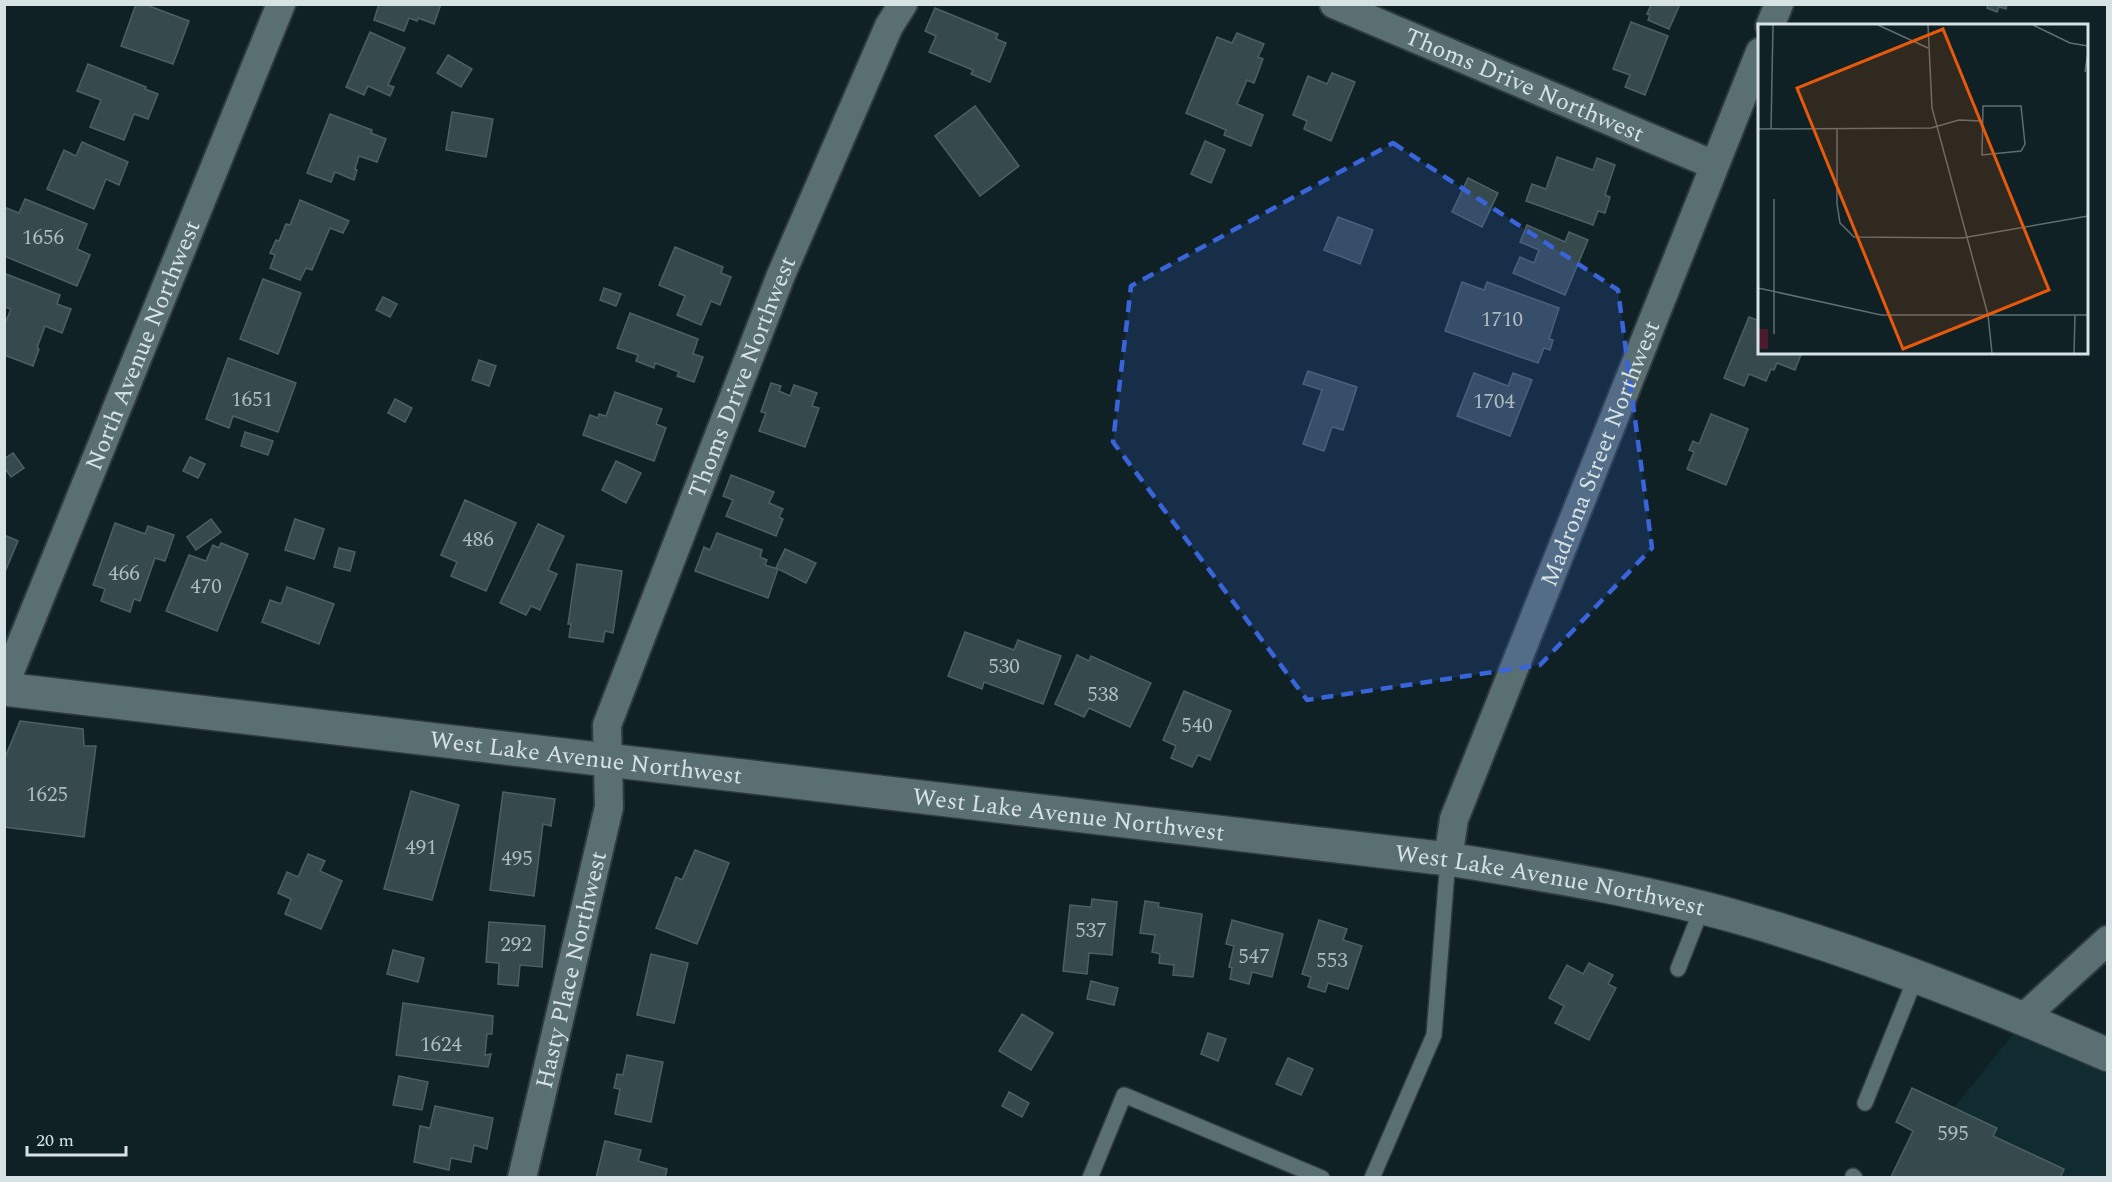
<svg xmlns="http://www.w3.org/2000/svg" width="2112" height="1182" font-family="Spectral,serif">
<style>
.built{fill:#102c31}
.building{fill:#36494d;stroke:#4c6064;stroke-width:1.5}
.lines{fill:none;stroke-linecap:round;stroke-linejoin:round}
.service-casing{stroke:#2f3a3c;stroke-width:18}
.minor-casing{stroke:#2f3a3c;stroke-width:32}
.tertiary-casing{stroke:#2f3a3c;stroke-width:36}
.service{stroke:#5a6f72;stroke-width:15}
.minor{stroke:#5a6f72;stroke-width:28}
.tertiary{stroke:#5a6f72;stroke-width:33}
.marked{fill:#3964da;fill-opacity:0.2;stroke:#3964da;stroke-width:4.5;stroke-dasharray:12 8;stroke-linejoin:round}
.labels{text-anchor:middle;stroke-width:5;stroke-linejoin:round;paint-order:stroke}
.number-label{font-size:21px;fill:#aebcbe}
.street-label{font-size:24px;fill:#d6e2e3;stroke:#0f2124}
.inset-road{fill:none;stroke:#5f6e70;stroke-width:1.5}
.view{fill:#e8590c;fill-opacity:0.15;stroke:#e8590c;stroke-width:3}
.inset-edge{fill:none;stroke:#d6e2e3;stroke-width:3}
</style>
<rect width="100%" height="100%" fill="#0f2124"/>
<!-- built -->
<polygon class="built" points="2038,1003 2107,1041 2107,1177 1898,1178"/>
<!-- building -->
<g class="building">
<polygon points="136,4 144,4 189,21 173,64 121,46"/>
<polygon points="379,4 441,4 434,24 418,18 417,21 409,18 404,31 374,20"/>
<polygon points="1649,4 1680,4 1669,29 1648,20 1650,15 1647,14 1651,5"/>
<polygon points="1988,4 2007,4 2006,9 1999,7 1997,12 1987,8"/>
<polygon points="935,8 998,34 996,39 1006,43 990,82 971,74 973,70 929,52 936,36 925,31"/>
<polygon points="1631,22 1668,36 1645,95 1625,87 1630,75 1613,69"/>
<polygon points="370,32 405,48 388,85 394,87 390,96 368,86 364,95 346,87"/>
<polygon points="1237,33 1264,44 1258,57 1263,59 1254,83 1247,80 1237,104 1263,115 1251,146 1224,135 1226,130 1186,113 1217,37 1232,43"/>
<polygon points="448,55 472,69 461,87 437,73"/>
<polygon points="88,64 146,87 145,89 158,94 148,119 134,114 124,140 90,127 101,100 77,91"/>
<polygon points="1332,73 1355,82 1331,141 1304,129 1307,121 1293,115 1308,76 1327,84"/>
<polygon points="975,106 1019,166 980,196 935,136"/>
<polygon points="452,112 493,119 486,157 446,150"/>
<polygon points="330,114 372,130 371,133 386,139 377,162 359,156 355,169 357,170 354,180 335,172 331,182 307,173"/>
<polygon points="1205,141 1225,150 1211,183 1191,174"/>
<polygon points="82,142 128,162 119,185 106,179 94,209 47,189 64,150 76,156"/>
<polygon points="1557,157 1593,170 1597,158 1615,165 1605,195 1610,197 1605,213 1598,211 1593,225 1526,201 1532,184 1546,189"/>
<polygon points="1468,178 1498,193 1482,227 1452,212"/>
<polygon points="25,199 87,224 77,249 90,255 77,286 4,256 4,207 19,213"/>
<polygon points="300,200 349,221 343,233 330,228 312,270 306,268 300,280 270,268 275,255 270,253 276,240 279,241 286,224 290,225"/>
<polygon points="1338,217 1373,230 1360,264 1324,250"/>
<polygon points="1527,225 1565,242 1569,232 1588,240 1565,295 1513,273 1520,257 1534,263 1539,250 1520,242"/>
<polygon points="675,247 723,267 721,273 731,277 720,305 711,301 701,325 677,315 685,296 659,285"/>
<polygon points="6,274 60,295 57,304 71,309 62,333 45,326 37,348 39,349 33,366 4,355 4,326 11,309 4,307 4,279"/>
<polygon points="263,279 301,293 278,354 240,339"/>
<polygon points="1462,282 1484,290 1487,282 1559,308 1549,339 1553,340 1550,350 1544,348 1538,363 1445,331"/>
<polygon points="604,288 621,294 616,306 600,300"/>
<polygon points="383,297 397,304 390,317 376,310"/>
<polygon points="630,313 698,339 693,354 703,357 694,382 677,376 679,372 655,363 654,368 636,361 638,355 617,348"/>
<polygon points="1749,317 1760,321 1760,352 1802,352 1795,370 1777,363 1774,370 1771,369 1766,381 1749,374 1744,386 1724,378"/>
<polygon points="228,358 296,383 278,432 233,416 229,428 206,419"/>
<polygon points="479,360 496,366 489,386 472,380"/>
<polygon points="1308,371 1357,387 1343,430 1332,427 1324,451 1303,444 1322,390 1303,384"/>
<polygon points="1474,373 1508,386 1513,373 1532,380 1510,436 1457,416"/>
<polygon points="771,383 781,386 779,391 790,396 794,385 817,393 812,406 819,408 805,447 759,431 766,413 761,412"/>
<polygon points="615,392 662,409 656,424 666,428 654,461 583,435 590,415 598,418 599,414 606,416"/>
<polygon points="395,399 412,408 405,422 388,413"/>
<polygon points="1711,414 1748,429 1726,485 1687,469 1694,452 1689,450 1693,441 1699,444"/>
<polygon points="245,432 273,441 268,455 241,446"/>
<polygon points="13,453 24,468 11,477 4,467 4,459"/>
<polygon points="190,457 205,464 198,478 183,471"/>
<polygon points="616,461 641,473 626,503 602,490"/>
<polygon points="731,475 774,492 769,503 783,509 779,517 783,519 776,536 726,516 733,500 723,496"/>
<polygon points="465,500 516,523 486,591 451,576 457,562 441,555"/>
<polygon points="211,519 221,532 196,550 187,537"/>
<polygon points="295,519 324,529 314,559 285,550"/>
<polygon points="115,523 145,534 148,526 174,535 165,561 155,558 140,601 134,599 130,612 101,601 105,589 93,585"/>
<polygon points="538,524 564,536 548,570 557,574 540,610 531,606 526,615 500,603"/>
<polygon points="717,533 762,550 760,557 767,560 765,565 778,569 768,598 695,571 704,547 710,550"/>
<polygon points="4,535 18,541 4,574"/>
<polygon points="221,543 248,554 217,631 166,611 189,555 206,561 213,545 219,548"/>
<polygon points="339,548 355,552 350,571 334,567"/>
<polygon points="785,549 816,563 806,583 776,568"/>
<polygon points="577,564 622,571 613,633 605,631 603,642 569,637 571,624 568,624"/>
<polygon points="287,587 334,604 319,644 262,622 270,600 281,604"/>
<polygon points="965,632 1014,650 1018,640 1061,656 1043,704 984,682 982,689 948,676"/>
<polygon points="1077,655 1089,661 1091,656 1151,683 1130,727 1089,708 1084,717 1055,704"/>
<polygon points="1184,691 1231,711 1210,760 1198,755 1192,767 1171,758 1176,746 1163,740"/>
<polygon points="20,721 83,729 84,746 96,746 84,837 4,827 4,760"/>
<polygon points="411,791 459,805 432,900 384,889"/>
<polygon points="503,792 555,799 551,826 543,824 534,896 490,890"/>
<polygon points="695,850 729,863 697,944 656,928 676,877 682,880"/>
<polygon points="308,854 325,861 320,871 342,881 321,929 285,914 291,899 278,893 287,872 298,877"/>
<polygon points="1092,899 1117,902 1112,955 1089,953 1087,974 1063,971 1070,905 1091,907"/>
<polygon points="1145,901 1159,903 1158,907 1202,914 1193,977 1173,975 1174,965 1159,963 1160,954 1152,952 1155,935 1140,933"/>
<polygon points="1232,920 1283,934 1272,977 1252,972 1249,984 1230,979 1232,968 1229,967 1234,946 1226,944"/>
<polygon points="1319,920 1347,929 1343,940 1362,946 1348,989 1328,983 1325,992 1308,987 1311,977 1302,974"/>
<polygon points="489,922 545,926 542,967 520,965 518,986 498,984 499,963 486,962"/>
<polygon points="393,950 424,958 418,982 387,974"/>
<polygon points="651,954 688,963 674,1023 637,1015"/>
<polygon points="1589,963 1613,975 1608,984 1616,988 1589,1040 1555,1023 1564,1006 1549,998 1567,965 1583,974"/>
<polygon points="1091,981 1118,988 1114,1005 1087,999"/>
<polygon points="403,1003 493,1016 492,1034 487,1034 485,1055 491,1054 488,1067 396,1055"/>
<polygon points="1022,1014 1053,1033 1031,1070 999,1051"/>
<polygon points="1208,1033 1226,1039 1218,1061 1201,1054"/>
<polygon points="627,1055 663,1062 651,1122 615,1114 620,1089 614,1088 617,1074 623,1075"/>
<polygon points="1288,1058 1313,1069 1301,1095 1276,1084"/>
<polygon points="399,1076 428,1082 422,1110 393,1105"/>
<polygon points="1912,1088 1997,1128 1993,1136 2064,1169 2060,1178 1891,1177 1913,1131 1896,1122"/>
<polygon points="1009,1092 1029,1103 1022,1117 1002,1106"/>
<polygon points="435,1106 493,1118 487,1149 474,1145 471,1162 451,1158 449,1170 414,1162 420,1126 430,1128"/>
<polygon points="605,1141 641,1150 638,1161 667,1169 665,1178 596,1178"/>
</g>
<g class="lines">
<defs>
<g id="service">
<polyline points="1678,969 1702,908"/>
<polyline points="1865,1103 1916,977"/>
<polyline points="1853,1176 1855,1178"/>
<polyline points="1090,1178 1124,1095 1322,1178"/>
<polyline points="1372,1178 1434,1035 1448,859"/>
</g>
<g id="minor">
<path id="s1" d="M1334,4L1714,165"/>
<polyline points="1770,26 1779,4"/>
<path id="s2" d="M4,686L281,4"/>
<path id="s3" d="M1448,859L1454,819L1760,52"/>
<polyline points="2023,1018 2108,940"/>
<path id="s4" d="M522,1178L609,807L607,725L781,275L889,26L903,4"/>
</g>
<g id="tertiary">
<path id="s5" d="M4,689L1448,859C1545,875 1642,890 1737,917C1864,953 1987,1002 2108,1055"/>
</g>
</defs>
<!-- service casing -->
<use href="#service" class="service-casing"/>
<!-- minor casing -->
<use href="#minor" class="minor-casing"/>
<!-- tertiary casing -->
<use href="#tertiary" class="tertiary-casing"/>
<!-- service -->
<use href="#service" class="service"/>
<!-- minor -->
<use href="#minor" class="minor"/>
<!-- tertiary -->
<use href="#tertiary" class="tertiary"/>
</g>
<!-- marked area -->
<path class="marked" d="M1393,143L1618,290L1652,548L1540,665L1307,700L1113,442L1131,286Z"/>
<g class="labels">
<!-- number labels -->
<g class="number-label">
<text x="43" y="244">1656</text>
<text x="1502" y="326">1710</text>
<text x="252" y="406">1651</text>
<text x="1494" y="408">1704</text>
<text x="478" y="546">486</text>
<text x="124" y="580">466</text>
<text x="206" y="593">470</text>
<text x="1004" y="673">530</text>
<text x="1103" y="701">538</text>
<text x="1197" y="732">540</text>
<text x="47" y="801">1625</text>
<text x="421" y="854">491</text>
<text x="517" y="865">495</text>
<text x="1091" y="937">537</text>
<text x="516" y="951">292</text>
<text x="1254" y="963">547</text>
<text x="1332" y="967">553</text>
<text x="441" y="1051">1624</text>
<text x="1953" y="1140">595</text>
</g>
<!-- street labels -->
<g class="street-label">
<text dy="8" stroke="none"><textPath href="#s1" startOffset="207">Thoms Drive Northwest</textPath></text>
<text dy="8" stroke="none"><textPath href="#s2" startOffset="368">North Avenue Northwest</textPath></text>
<text dy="8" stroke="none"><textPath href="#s4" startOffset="836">Thoms Drive Northwest</textPath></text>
<text dy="8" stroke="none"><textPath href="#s3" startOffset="434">Madrona Street Northwest</textPath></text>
<text dy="8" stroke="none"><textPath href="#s5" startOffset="586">West Lake Avenue Northwest</textPath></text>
<text dy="8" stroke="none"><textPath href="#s5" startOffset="1072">West Lake Avenue Northwest</textPath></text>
<text dy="8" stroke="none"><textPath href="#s5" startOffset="1558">West Lake Avenue Northwest</textPath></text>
<text dy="8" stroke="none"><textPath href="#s4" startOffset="214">Hasty Place Northwest</textPath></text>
</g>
</g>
<!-- overview -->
<g transform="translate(1758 24)">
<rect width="330" height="330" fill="#0f2124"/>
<path d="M0,305H10V325H0Z" fill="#4b1b2c"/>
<path class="inset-road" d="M120,1L170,24M170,1L174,84L230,291L234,329M275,1L312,19L330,22M327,48L330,28M225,82H263L267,120L263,127L224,131ZM0,105L173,104L201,96L224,97M13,105L15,1M79,105V180L82,199L96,213L204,214L330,192M16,175V310M0,264L123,291H330M316,329L317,291"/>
<path class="view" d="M185,5L291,266L145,325L39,64Z"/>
<rect width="330" height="330" class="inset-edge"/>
</g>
<!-- border -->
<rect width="2112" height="1182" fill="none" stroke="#d6e2e3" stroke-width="12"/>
<!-- scale -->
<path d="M27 1146v9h99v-9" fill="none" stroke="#d6e2e3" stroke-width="3"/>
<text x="36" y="1146" font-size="18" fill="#d6e2e3" stroke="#0f2124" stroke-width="4.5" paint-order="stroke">20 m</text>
</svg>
